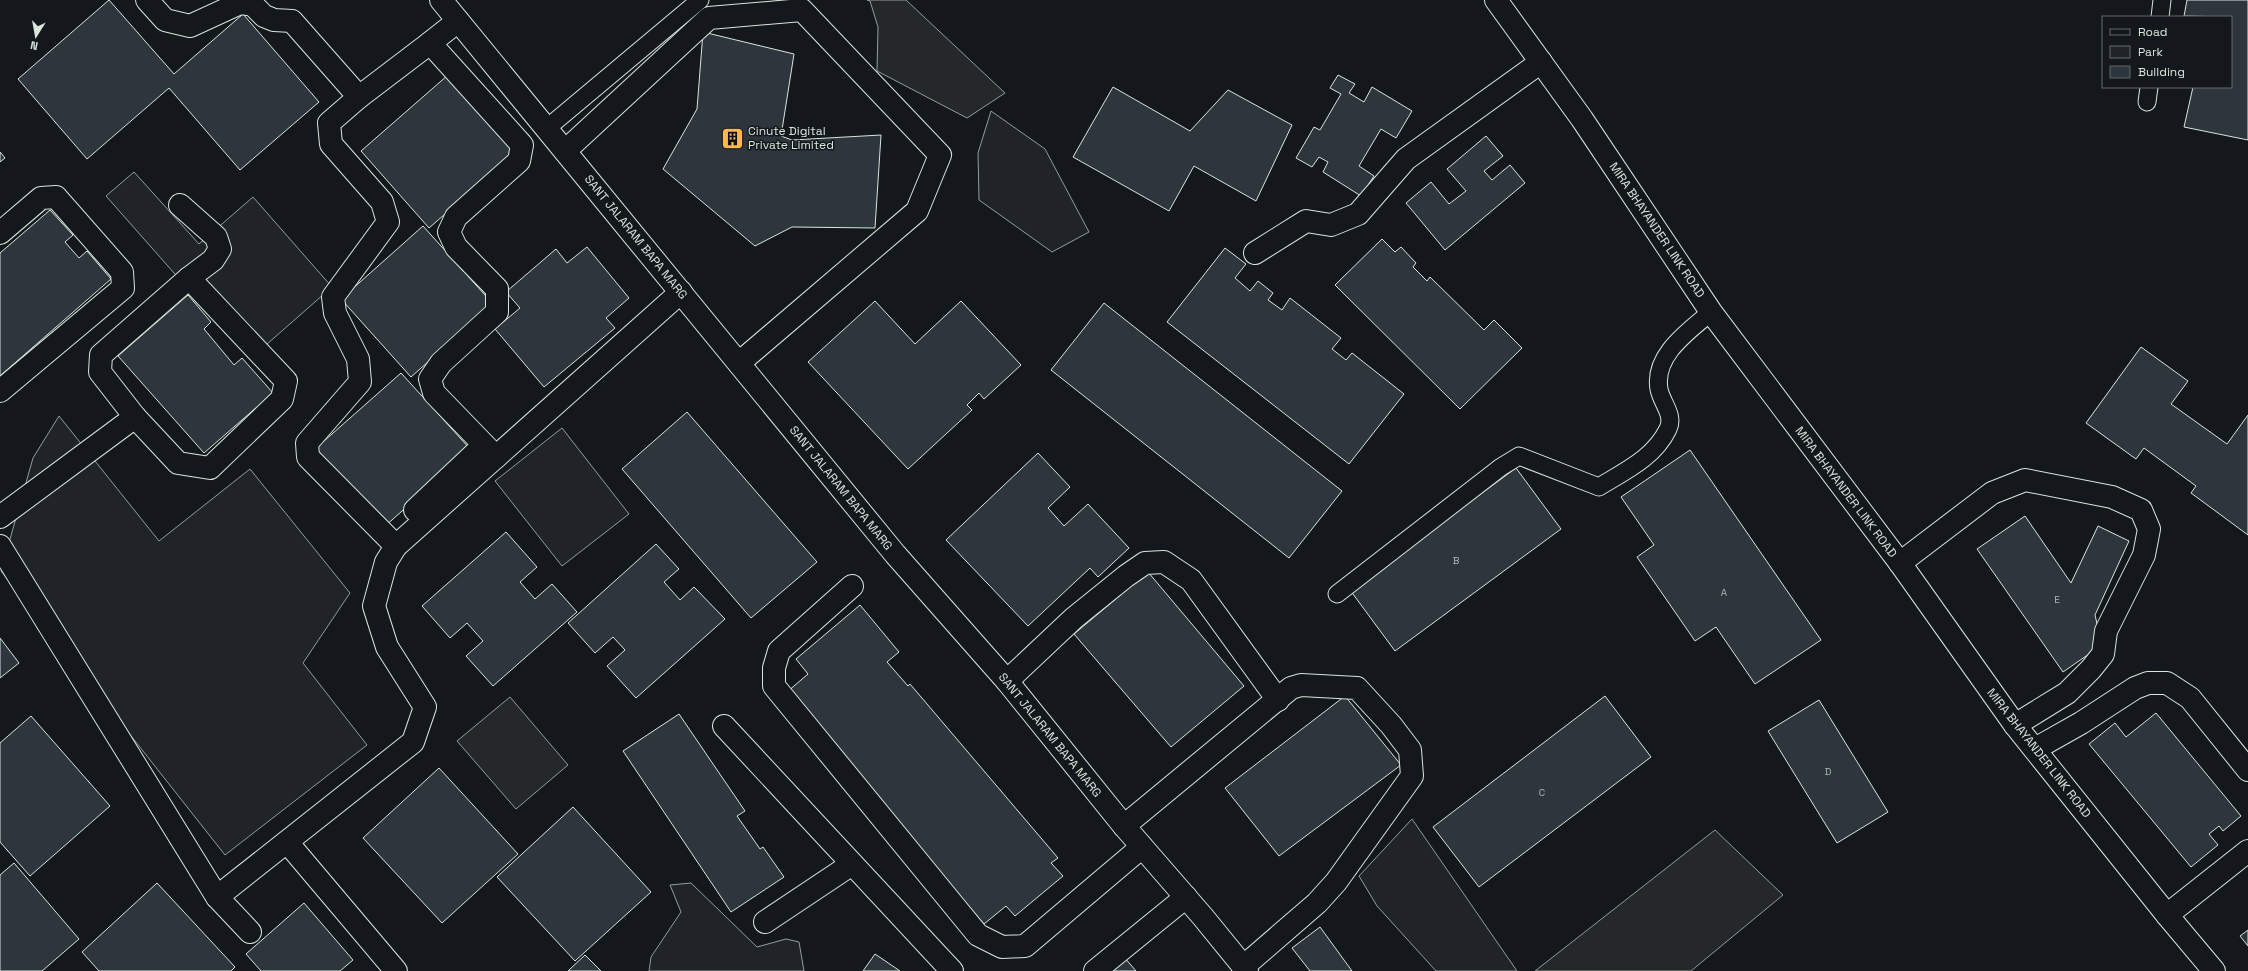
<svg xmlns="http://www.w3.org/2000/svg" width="2248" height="971" font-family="'Space Grotesk',sans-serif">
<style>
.green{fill:#202428;stroke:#939e99}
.parking{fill:#24282b;stroke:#939e99}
.building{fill:#2c363c;stroke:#d8e6dc}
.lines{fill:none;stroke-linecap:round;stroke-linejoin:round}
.service-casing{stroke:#d8e6dc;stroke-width:19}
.minor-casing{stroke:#d8e6dc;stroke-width:24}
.tertiary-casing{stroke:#d8e6dc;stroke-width:24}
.service{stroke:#14181c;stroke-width:17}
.minor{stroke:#14181c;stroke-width:22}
.tertiary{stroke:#14181c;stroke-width:22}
.labels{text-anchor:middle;stroke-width:3;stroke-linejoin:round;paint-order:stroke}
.number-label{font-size:10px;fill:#adbab4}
.poi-label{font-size:12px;fill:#d8e6dc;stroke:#14181c;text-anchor:start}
.street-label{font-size:12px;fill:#d8e6dc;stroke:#14181c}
</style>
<rect width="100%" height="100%" fill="#14181c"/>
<!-- green -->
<g class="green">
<polygon points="991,111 1045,149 1089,232 1052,252 979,200 978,153"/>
<polygon points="134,172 199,244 253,197 332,287 250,359 106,196"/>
<polygon points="59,416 159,541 250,469 350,593 303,663 367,745 225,855 1,571 33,458"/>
<polygon points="562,428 629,514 562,566 495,481"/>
<polygon points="1412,819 1517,971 1436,971 1377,906 1359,876"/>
<polygon points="691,883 757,947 786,939 799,942 804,971 649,971 651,957 681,912 670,885"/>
</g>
<!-- parking -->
<g class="parking">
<polygon points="867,0 906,0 1005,93 967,118 877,71 878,27 870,1"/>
<polygon points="510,697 568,765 516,809 457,741"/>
<polygon points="1715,830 1783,895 1691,971 1535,971"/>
</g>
<!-- building -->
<g class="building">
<polygon points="109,0 174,74 243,14 319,102 240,170 169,88 87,159 18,79"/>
<polygon points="2187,0 2248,0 2248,140 2184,127 2193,87 2231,87 2231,17 2184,16"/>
<polygon points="703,32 794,54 781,136 792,140 881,135 875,228 792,227 755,246 663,169 697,109"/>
<polygon points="448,75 516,152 429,228 361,151"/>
<polygon points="1338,75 1355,84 1349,93 1364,102 1372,87 1412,111 1396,138 1381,129 1359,166 1374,176 1361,196 1323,172 1328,162 1319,157 1312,167 1296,158 1314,127 1320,130 1341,94 1330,88"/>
<polygon points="1113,87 1190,131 1228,90 1292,125 1256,201 1194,166 1169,211 1073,157"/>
<polygon points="1486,136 1503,156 1484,171 1492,180 1510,165 1525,183 1445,250 1406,203 1431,182 1449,204 1466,191 1447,169"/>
<polygon points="0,152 5,158 0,162"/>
<polygon points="50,210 73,235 65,242 79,258 87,251 111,279 0,376 0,253"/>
<polygon points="423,226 493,304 411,377 341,299"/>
<polygon points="1382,239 1395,252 1401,247 1416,263 1413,267 1427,281 1430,277 1484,330 1494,320 1522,348 1460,409 1335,285"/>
<polygon points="587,247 629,298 606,318 615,328 544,387 495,329 520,308 506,292 556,249 567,263"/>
<polygon points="1225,248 1246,264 1235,278 1250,291 1258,281 1273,293 1268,300 1282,310 1290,298 1341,338 1332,349 1346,360 1352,353 1404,394 1349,464 1167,322"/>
<polygon points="188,295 211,322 204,329 234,365 242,358 273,393 204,453 118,356"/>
<polygon points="875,301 915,344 961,301 1021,365 984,399 979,393 967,405 972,410 908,469 808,362"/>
<polygon points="1104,303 1342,491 1289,558 1051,370"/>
<polygon points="2141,347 2188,381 2171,404 2227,444 2248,415 2248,535 2191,493 2196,486 2144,448 2136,459 2086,423"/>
<polygon points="401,373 471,450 384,527 315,449"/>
<polygon points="687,412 817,562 751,618 622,469"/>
<polygon points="1690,450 1821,640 1755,684 1716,627 1695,641 1637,557 1654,545 1621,497"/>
<polygon points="1038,453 1070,487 1048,508 1064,526 1088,504 1129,548 1098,577 1090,568 1028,626 946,540"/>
<polygon points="1516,468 1561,529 1395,651 1350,590"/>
<polygon points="2025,516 2071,583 2098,526 2129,541 2095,615 2102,645 2063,672 1977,549"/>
<polygon points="506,532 537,567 520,582 535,599 552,584 577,612 493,686 466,656 483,641 467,623 450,638 422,606"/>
<polygon points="656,544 679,569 664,582 680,600 694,587 725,619 636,698 607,666 625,650 613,637 595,653 568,623"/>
<polygon points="1148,572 1244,686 1171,747 1074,634"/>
<polygon points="860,605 899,652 887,662 908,686 910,684 1058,858 1051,863 1063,876 1015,916 1006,906 984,924 787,692 808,674 796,659"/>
<polygon points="0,638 19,663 0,678"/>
<polygon points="1345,696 1401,765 1279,856 1225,788"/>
<polygon points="1605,696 1651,757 1479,887 1433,827"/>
<polygon points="1819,700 1888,812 1837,843 1768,731"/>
<polygon points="2156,713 2241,816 2223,831 2219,826 2209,834 2218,845 2191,867 2089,744 2115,723 2126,737"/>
<polygon points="679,714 745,811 737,816 760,849 763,847 784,877 731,912 623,751"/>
<polygon points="31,716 110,806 30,876 0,842 0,743"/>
<polygon points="439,768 518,854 442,923 363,838"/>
<polygon points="573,807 651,892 575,961 497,877"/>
<polygon points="14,863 79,939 42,971 0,971 0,875"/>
<polygon points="157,883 235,967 231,971 99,971 82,952"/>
<polygon points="304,903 353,960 340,971 261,971 246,954"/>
<polygon points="1320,927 1352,971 1310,971 1292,948"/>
<polygon points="2248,930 2248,946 2240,936"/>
<polygon points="875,954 900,971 863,971"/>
<polygon points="585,955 601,971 568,971"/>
<polygon points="1124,957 1136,971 1108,971"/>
</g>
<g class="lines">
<defs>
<g id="service">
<polyline points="2160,17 2162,0"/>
<polyline points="2147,102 2149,87"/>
<polyline points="546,129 700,0"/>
<path d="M1337,594L1501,467L1519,456L1599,487C1625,471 1654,458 1668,429C1675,415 1661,402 1659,389C1653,355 1689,331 1711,312"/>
</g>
<g id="minor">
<polyline points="147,0 165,20 190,26 240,3 253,5 264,16 274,20 292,21 359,97 329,123 331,144 382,202 388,222 333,297 335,313 358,359 360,382 307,443 308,457 396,546"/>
<polyline points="1496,0 1582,119 1711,312 1900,563 2015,725 2167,915 2214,971"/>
<polyline points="458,21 430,43 522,145 519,161 456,217 449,232 456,247 497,289 497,312 441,363 430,379 434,393 496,457"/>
<polyline points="359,97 430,43"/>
<polyline points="565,151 709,18 802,10 940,155 917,211 739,363"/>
<polyline points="180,205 216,237 220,249 213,260 189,278"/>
<polyline points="0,233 41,198 56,197 122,272 123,288 0,391"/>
<polyline points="1255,253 1306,221 1331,225 1358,214 1406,159 1541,62"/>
<polygon points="189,278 286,381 282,399 210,468 178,463 135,417 100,372 101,355"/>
<polyline points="415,510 484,445"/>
<polyline points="0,517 135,417"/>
<polyline points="0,546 217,897 250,932"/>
<polyline points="1900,563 1992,493 2025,480 2112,497 2141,510 2149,529 2144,555 2106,631 2103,654 2091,669 2067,693 2015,725"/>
<polyline points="852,586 779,651 774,668 774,686 978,935 1002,947 1025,946 1142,847"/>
<polyline points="1007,681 1074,618 1126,576 1145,563 1164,562 1191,580 1278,700"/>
<polyline points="724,726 952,971"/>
<polyline points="2035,749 2081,723 2135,688 2148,683 2167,683 2190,698 2248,770"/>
<polyline points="1124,826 1291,688 1301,685 1357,688 1391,725 1410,750 1412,776 1336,882 1317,903 1243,967"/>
<polyline points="287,842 396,971"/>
<polyline points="217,897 413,742 425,707 387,647 374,606 386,562 396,546 681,292"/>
<polyline points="2167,915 2248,851"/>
<polyline points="765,922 852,864"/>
<polyline points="1095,971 1186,897"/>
</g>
<polyline id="tertiary" points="441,0 895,554 1007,681 1124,826 1203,917 1247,971"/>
</defs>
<!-- service casing -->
<use href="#service" class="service-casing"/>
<!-- minor casing -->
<use href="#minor" class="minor-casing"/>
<!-- tertiary casing -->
<use href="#tertiary" class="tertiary-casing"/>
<!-- service -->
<use href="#service" class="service"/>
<!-- minor -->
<use href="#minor" class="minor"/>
<!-- tertiary -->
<use href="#tertiary" class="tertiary"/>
</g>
<!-- icons -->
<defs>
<symbol id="building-square" viewBox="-11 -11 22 22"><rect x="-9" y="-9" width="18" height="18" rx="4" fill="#ffb74d" stroke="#14181c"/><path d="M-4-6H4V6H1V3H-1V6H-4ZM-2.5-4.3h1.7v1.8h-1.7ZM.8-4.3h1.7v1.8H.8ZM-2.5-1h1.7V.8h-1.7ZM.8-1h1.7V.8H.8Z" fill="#111"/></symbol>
</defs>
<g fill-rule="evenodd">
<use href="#building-square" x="720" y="126" width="25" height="25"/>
</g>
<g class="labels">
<!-- number labels -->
<g class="number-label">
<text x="1456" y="564">B</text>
<text x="1724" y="596">A</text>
<text x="2057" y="603">E</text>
<text x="1828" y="775">D</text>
<text x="1542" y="796">C</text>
</g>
<!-- poi labels -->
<g class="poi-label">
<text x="748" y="135">Cinute Digital<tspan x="748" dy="14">Private Limited</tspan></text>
</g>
<!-- street labels -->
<g class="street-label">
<text transform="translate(1657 230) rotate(56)" y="4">MIRA BHAYANDER LINK ROAD</text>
<text transform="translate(636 237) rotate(51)" y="4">SANT JALARAM BAPA MARG</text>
<text transform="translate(841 488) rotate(51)" y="4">SANT JALARAM BAPA MARG</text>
<text transform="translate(1846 492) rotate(53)" y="4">MIRA BHAYANDER LINK ROAD</text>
<text transform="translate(1050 735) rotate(51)" y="4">SANT JALARAM BAPA MARG</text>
<text transform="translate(2039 753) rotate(52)" y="4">MIRA BHAYANDER LINK ROAD</text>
</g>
</g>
<!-- legend -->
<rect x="2102" y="16" width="130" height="72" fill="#14181c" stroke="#626a69"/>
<rect x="2110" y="29" width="20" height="6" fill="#14181c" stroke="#626a69"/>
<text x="2138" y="36" font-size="12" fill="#d8e6dc">Road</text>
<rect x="2110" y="46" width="20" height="12" fill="#202428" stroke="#626a69"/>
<text x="2138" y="56" font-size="12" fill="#d8e6dc">Park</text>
<rect x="2110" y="66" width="20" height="12" fill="#2c363c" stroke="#626a69"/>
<text x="2138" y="76" font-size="12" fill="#d8e6dc">Building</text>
<!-- north arrow -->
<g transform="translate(36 36) rotate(191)" stroke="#14181c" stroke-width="3" paint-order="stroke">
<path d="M0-3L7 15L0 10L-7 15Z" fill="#d8e6dc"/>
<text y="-6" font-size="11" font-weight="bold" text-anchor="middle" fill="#d8e6dc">N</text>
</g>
</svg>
